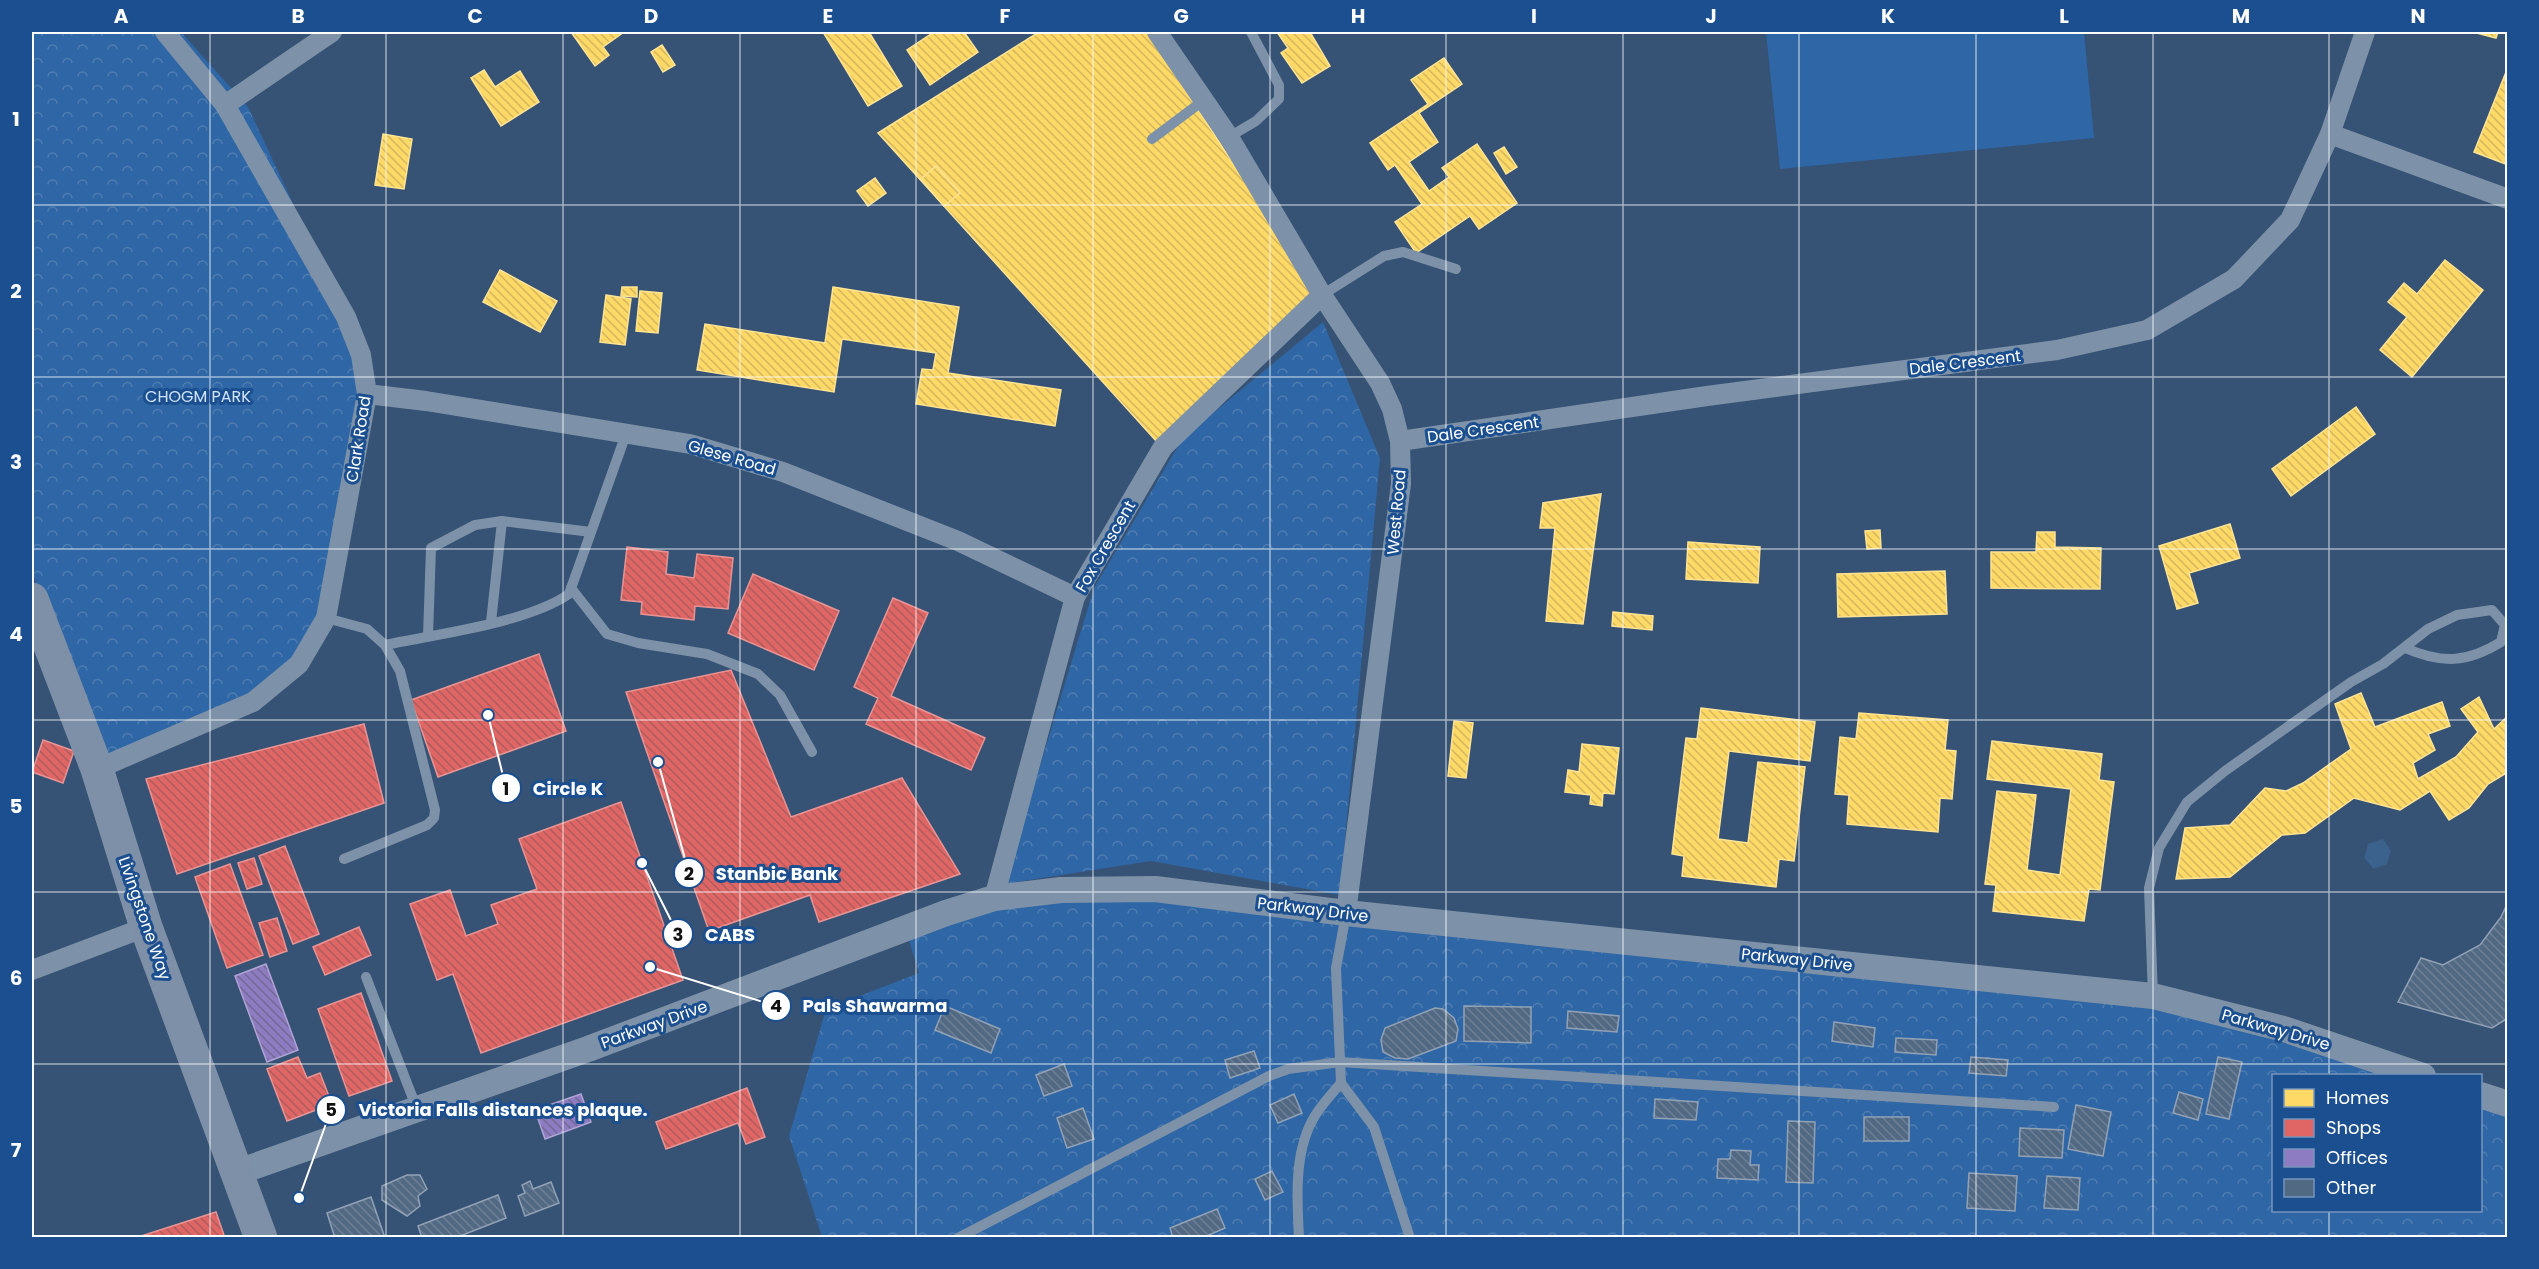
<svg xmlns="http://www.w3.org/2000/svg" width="2539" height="1269" font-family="Poppins,sans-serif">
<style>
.park{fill:url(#park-crowns)}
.pitch{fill:#2f66a5}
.water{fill:#3b618d}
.homes{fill:url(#homes-back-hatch);stroke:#ffe494;stroke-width:1.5}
.shops{fill:url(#shops-back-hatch);stroke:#e99494;stroke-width:1.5}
.offices{fill:url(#offices-back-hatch);stroke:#b0a3d5;stroke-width:1.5}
.building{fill:url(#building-back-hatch);stroke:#92a2b6;stroke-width:1.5}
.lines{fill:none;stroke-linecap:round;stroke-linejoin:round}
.service{stroke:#7d92a8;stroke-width:10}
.minor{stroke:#7d92a8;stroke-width:20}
.tertiary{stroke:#7d92a8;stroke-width:26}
.trunk{stroke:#7e90a7;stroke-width:33}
.grid{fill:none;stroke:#fff;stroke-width:1.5;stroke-opacity:0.55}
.labels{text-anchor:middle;stroke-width:6;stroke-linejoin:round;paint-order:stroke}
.street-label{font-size:16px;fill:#fff;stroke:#1b4f8f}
.park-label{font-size:16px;fill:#cfe3fa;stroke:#1b4f8f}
.leader{fill:none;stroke:#fff;stroke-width:2}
.callout-dot{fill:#fff;stroke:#1b4f8f;stroke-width:2}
.mark-label{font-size:18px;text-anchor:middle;font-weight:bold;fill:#111}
.callout-label{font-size:18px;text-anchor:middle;font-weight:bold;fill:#fff;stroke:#1b4f8f;stroke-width:6;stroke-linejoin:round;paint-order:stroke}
.neatline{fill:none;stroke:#fff;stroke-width:2}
.grid-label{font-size:20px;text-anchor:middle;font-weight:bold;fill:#fff}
</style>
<defs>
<pattern id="park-crowns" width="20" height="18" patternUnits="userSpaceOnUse" patternTransform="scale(1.5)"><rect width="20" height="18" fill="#2f66a5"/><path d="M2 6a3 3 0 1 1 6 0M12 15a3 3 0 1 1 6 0" fill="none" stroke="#4e7db2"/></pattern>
<pattern id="homes-back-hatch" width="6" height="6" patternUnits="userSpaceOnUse" patternTransform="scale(1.5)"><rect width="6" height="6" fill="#ffd966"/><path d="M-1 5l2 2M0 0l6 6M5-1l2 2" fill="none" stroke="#d2b660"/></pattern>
<pattern id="shops-back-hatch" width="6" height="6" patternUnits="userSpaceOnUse" patternTransform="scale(1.5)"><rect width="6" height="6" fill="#e06666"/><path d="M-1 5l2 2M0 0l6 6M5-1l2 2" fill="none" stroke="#ac5d5d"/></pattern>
<pattern id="offices-back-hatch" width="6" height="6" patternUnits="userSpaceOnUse" patternTransform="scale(1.5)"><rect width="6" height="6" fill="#8e7cc3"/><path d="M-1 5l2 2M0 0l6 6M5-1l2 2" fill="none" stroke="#746993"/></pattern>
<pattern id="building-back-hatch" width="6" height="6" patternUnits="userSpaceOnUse" patternTransform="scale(1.5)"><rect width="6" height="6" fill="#526984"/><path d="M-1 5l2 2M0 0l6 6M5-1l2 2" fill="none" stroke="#6c8096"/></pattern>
</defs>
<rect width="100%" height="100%" fill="#365274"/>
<!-- park -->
<g class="park">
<polygon points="32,32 181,32 248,107 346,317 367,394 326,618 253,702 100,769 32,571"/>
<polygon points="1323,322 1380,458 1340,895 1151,861 1004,884 1094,588 1183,438"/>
<polygon points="1172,894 2112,996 2423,1075 2274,1076 2274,1210 2480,1210 2481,1095 2507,1104 2507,1237 822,1237 789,1136 826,1009 919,973 908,937 1000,898"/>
</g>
<!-- pitch -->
<polygon class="pitch" points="1766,32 2084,32 2094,138 1780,169"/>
<!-- water -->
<polygon class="water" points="2383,839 2391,851 2387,864 2374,869 2364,858 2368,844"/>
<!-- homes -->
<g class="homes">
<polygon points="571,32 624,32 603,47 609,55 595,66"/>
<polygon points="823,32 869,32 902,86 868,106"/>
<polygon points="934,32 964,32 978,52 930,85 907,50"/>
<polygon points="1039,32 1148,32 1315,290 1157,442 878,133"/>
<polygon points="1277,32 1310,32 1330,66 1302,83 1281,53 1288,48"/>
<polygon points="2473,32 2498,32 2496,38"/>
<polygon points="662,45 675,65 663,72 651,52"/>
<polygon points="1444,58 1462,84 1419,113 1438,142 1409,162 1429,191 1449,177 1442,168 1477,144 1517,203 1479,229 1470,216 1416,253 1395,222 1422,204 1395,165 1388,170 1370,143 1428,104 1411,80"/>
<polygon points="2508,67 2508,165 2474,152"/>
<polygon points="484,70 495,87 520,71 539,102 501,126 471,78"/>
<polygon points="383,134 412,139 404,189 375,185"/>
<polygon points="1504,147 1517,167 1506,174 1494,153"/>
<polygon points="936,166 960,193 944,206 921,179"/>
<polygon points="875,178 886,193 868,206 857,191"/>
<polygon points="2445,260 2483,290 2412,377 2380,350 2407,317 2388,302 2404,283 2417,294"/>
<polygon points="500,270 557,301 540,332 483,302"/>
<polygon points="622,287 637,287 637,297 621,296"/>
<polygon points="833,287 959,307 948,373 1061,390 1055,426 916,404 922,369 933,370 936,353 842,339 834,392 697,370 705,324 825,343"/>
<polygon points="640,291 662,293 658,333 636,331"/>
<polygon points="606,295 631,299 625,345 600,342"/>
<polygon points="2356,407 2375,434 2291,496 2272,469"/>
<polygon points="1601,494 1583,624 1546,621 1555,528 1540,528 1543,503"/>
<polygon points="2230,524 2240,558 2189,573 2198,603 2177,609 2159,546"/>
<polygon points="1880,530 1881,548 1867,549 1865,531"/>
<polygon points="2037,532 2055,532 2055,547 2101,548 2100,589 1991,588 1991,552 2036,552"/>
<polygon points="1688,542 1760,547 1758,583 1686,579"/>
<polygon points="1945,571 1947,614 1838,617 1837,574"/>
<polygon points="1613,612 1653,616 1652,630 1612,626"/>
<polygon points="2361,693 2375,727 2442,702 2450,726 2428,734 2435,750 2413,763 2418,779 2456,757 2478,732 2461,709 2479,697 2494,729 2508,716 2508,772 2488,784 2469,808 2449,820 2430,791 2400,810 2354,798 2305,833 2282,835 2230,877 2176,879 2185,828 2230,825 2265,788 2286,791 2303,783 2351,749 2335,704"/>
<polygon points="1701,708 1815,722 1810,761 1729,751 1718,839 1748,843 1758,762 1805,767 1794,861 1779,859 1776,887 1682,876 1684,856 1672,854 1686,738 1697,739"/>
<polygon points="1859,713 1948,720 1945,750 1956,751 1952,799 1940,798 1938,832 1847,824 1849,795 1835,794 1840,737 1856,739"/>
<polygon points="1454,721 1473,723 1466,778 1448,776"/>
<polygon points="1992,741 2102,754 2099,780 2114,782 2100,890 2089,889 2084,921 1993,911 1996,885 1985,884 1997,791 2036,795 2027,870 2060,875 2071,789 1987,779"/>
<polygon points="1582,744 1619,748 1614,794 1603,793 1602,806 1590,804 1591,795 1565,792 1568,770 1579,772"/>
</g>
<!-- shops -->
<g class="shops">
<polygon points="627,547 668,552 666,574 694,578 697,554 733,558 728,609 695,606 694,620 641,614 642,602 621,600"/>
<polygon points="753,574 839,611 814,670 728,633"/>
<polygon points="893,598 928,613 891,696 985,738 971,770 866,724 878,698 854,687"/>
<polygon points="539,654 566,731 438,777 411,700"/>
<polygon points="731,670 791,817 902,778 960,874 819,922 810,895 709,931 626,692"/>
<polygon points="364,724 384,803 177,874 146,779"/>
<polygon points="43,740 74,751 63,783 32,772"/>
<polygon points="621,802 683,980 481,1053 453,974 437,980 410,904 450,890 466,936 498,924 491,905 537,889 519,839"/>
<polygon points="285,846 319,934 293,944 259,856"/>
<polygon points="254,858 262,884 247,889 238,863"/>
<polygon points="230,864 263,955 227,968 195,877"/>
<polygon points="277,918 287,951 270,957 259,923"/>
<polygon points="359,927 371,955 325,975 313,947"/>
<polygon points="361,993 392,1081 349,1096 318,1009"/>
<polygon points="298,1057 307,1078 320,1073 332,1104 287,1121 267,1069"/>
<polygon points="747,1088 765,1137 746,1144 738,1123 666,1149 656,1122"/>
<polygon points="216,1212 225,1238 135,1238"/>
</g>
<!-- offices -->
<g class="offices">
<polygon points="266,964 298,1050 267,1062 235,976"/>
<polygon points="581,1094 591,1122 545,1139 535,1110"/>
</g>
<!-- building -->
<g class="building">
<polygon points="2508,902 2508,1018 2492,1028 2398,1002 2421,958 2443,965 2480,945 2501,917"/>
<polygon points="945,1006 1000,1029 991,1053 935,1030"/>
<polygon points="1464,1006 1531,1007 1531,1043 1464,1041"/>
<polygon points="1435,1008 1443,1009 1454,1018 1458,1029 1456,1041 1408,1059 1395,1058 1383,1052 1381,1040 1385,1028"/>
<polygon points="1568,1011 1619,1016 1617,1032 1567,1028"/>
<polygon points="1834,1022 1875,1028 1873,1047 1832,1041"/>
<polygon points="1896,1038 1937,1040 1936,1055 1895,1052"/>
<polygon points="1254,1051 1260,1068 1230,1078 1225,1060"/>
<polygon points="1971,1057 2008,1060 2006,1076 1969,1073"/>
<polygon points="2218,1057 2242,1062 2229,1119 2206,1114"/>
<polygon points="1064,1064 1072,1086 1044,1096 1036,1075"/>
<polygon points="2179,1092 2203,1099 2198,1120 2173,1113"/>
<polygon points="1294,1094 1302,1113 1278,1123 1270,1105"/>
<polygon points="1655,1099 1698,1102 1696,1120 1654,1118"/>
<polygon points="2076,1105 2111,1112 2103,1156 2068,1149"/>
<polygon points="1083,1108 1094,1139 1067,1148 1057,1118"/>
<rect x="1864" y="1117" width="45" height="24"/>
<polygon points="1788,1121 1815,1122 1813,1183 1786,1182"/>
<polygon points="2020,1128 2064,1130 2062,1158 2019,1156"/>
<polygon points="1731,1150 1751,1151 1750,1165 1759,1165 1758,1180 1717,1178 1718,1159 1730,1159"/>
<polygon points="1272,1171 1283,1192 1265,1200 1255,1179"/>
<polygon points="1969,1173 2017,1176 2015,1211 1967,1208"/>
<polygon points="407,1175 420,1175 427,1189 418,1196 420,1206 407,1216 382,1200 382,1186"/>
<polygon points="2047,1176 2080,1178 2078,1210 2044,1208"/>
<polygon points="530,1181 533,1189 551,1182 559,1203 525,1216 518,1196 525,1193 522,1185"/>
<polygon points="498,1195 506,1218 455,1238 422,1238 418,1226"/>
<polygon points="371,1197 385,1238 335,1238 327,1213"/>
<polygon points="1217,1209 1225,1228 1202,1238 1173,1238 1170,1228"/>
</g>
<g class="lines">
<!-- service -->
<g class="service">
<polyline points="1229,137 1256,121 1279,99 1279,85 1251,32"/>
<polyline points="1152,139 1204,100"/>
<polyline points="1322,295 1384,256 1403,252 1456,269"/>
<polyline points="571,588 607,634 638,643 707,654 758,674 780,695 812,752"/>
<polyline points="326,618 367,629 385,645 400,671 435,810 434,818 427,825 344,859"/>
<polyline points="491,622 502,521"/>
<polyline points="428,636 431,548 475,525 502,521 591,532"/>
<path d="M385,645C437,634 527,623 569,594L626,434"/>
<polyline points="1346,914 1336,968 1341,1083 1374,1127 1410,1238"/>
<polyline points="366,977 417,1109"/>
<path d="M2153,996L2149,888L2159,848L2187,802L2225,771L2351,682L2383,664L2428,629L2457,615L2492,610L2505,625L2501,642C2467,663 2442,664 2405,648"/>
<polyline points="958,1238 1269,1076 1288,1069 1340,1062 2054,1107"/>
<path d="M1299,1238C1297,1200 1294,1155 1312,1121C1319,1107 1331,1095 1341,1083"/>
</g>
<!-- minor -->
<g class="minor">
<polyline points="1157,32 1229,137 1322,295 1380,383 1392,409 1400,441 1401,484 1346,913"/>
<polyline points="225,105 332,32"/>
<polyline points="2330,134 2508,199"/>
<polyline points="367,394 426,401 690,444 783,472 958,541 1075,597"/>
<polyline points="1400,441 1707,396 2057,350 2147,330 2234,279 2290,220 2330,134 2365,32"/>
<polyline points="97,769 253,702 299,664 326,618 367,394 361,355 346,317 225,105 165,32"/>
<polyline points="994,898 1075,597 1163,447 1322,295"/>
<polyline points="32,970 146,927"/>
</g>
<!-- tertiary -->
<g class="tertiary">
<polyline points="2480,1095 2508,1104"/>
<polyline points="238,1172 588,1049 946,913 994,898 1061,890 1155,889 1346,913 2153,996 2284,1029 2423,1076"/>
</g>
<!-- trunk -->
<polyline class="trunk" points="32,599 97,769 146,927 261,1238"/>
</g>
<!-- grid -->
<path class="grid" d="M210,32V1238M386,32V1238M563,32V1238M740,32V1238M916,32V1238M1093,32V1238M1270,32V1238M1446,32V1238M1623,32V1238M1799,32V1238M1976,32V1238M2153,32V1238M2329,32V1076M32,205H2508M32,377H2508M32,549H2508M32,720H2508M32,892H2508M32,1064H2508M2329,1210V1238"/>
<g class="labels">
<!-- street labels -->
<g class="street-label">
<text transform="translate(1965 362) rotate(-7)" y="6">Dale Crescent</text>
<text transform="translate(1483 429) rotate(-8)" y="6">Dale Crescent</text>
<text transform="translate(358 439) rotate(-81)" y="6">Clark Road</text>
<text transform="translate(732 457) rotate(16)" y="6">Glese Road</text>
<text transform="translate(1396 512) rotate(-85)" y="6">West Road</text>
<text transform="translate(1105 546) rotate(-60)" y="6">Fox Crescent</text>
<text transform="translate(1313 909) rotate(7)" y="6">Parkway Drive</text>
<text transform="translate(145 918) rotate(71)" y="6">Livingstone Way</text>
<text transform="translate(1797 959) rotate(6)" y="6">Parkway Drive</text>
<text transform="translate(654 1024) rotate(-20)" y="6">Parkway Drive</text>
<text transform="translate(2276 1029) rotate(16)" y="6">Parkway Drive</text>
</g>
<!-- park labels -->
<g class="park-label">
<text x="198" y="402">CHOGM PARK</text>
</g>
</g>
<!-- callouts -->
<path class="leader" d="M488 715L506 788M658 762L689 873M642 863L678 934M650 967L776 1006M299 1198L331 1110"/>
<g class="callout-dot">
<circle cx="488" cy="715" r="6"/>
<circle cx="658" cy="762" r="6"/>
<circle cx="642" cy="863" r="6"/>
<circle cx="650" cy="967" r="6"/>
<circle cx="299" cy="1198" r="6"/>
<circle cx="506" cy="788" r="15"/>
<circle cx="689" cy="873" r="15"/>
<circle cx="678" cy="934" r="15"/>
<circle cx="776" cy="1006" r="15"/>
<circle cx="331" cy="1110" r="15"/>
</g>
<g class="mark-label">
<text x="506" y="795">1</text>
<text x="689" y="880">2</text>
<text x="678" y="941">3</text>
<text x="776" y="1012">4</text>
<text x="331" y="1116">5</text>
</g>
<g class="callout-label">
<text x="568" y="795">Circle K</text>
<text x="777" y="880">Stanbic Bank</text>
<text x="730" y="941">CABS</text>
<text x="875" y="1012">Pals Shawarma</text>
<text x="503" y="1116">Victoria Falls distances plaque.</text>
</g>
<!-- border -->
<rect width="2539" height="1269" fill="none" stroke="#1b4f8f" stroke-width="66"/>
<!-- legend -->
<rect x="2272" y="1074" width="210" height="138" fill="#1b4f8f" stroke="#7695bc" stroke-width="1.5"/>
<rect x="2284" y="1089" width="30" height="18" fill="#ffd966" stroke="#7695bc" stroke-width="1.5"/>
<text x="2326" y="1104" font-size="18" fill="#ffffff">Homes</text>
<rect x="2284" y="1119" width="30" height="18" fill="#e06666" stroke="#7695bc" stroke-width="1.5"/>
<text x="2326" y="1134" font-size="18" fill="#ffffff">Shops</text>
<rect x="2284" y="1149" width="30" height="18" fill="#8e7cc3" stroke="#7695bc" stroke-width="1.5"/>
<text x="2326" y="1164" font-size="18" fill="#ffffff">Offices</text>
<rect x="2284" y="1179" width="30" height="18" fill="#526984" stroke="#7695bc" stroke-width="1.5"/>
<text x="2326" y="1194" font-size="18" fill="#ffffff">Other</text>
<rect x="33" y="33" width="2473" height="1203" class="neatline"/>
<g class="grid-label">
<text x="121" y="23">A</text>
<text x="298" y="23">B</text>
<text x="475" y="23">C</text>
<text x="651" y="23">D</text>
<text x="828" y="23">E</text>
<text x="1005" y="23">F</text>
<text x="1181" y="23">G</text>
<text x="1358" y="23">H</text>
<text x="1534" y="23">I</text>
<text x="1711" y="23">J</text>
<text x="1888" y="23">K</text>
<text x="2064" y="23">L</text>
<text x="2241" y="23">M</text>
<text x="2418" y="23">N</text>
<text x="16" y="126">1</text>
<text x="16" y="298">2</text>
<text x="16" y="469">3</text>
<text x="16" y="641">4</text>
<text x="16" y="813">5</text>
<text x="16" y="985">6</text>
<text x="16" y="1157">7</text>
</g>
</svg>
